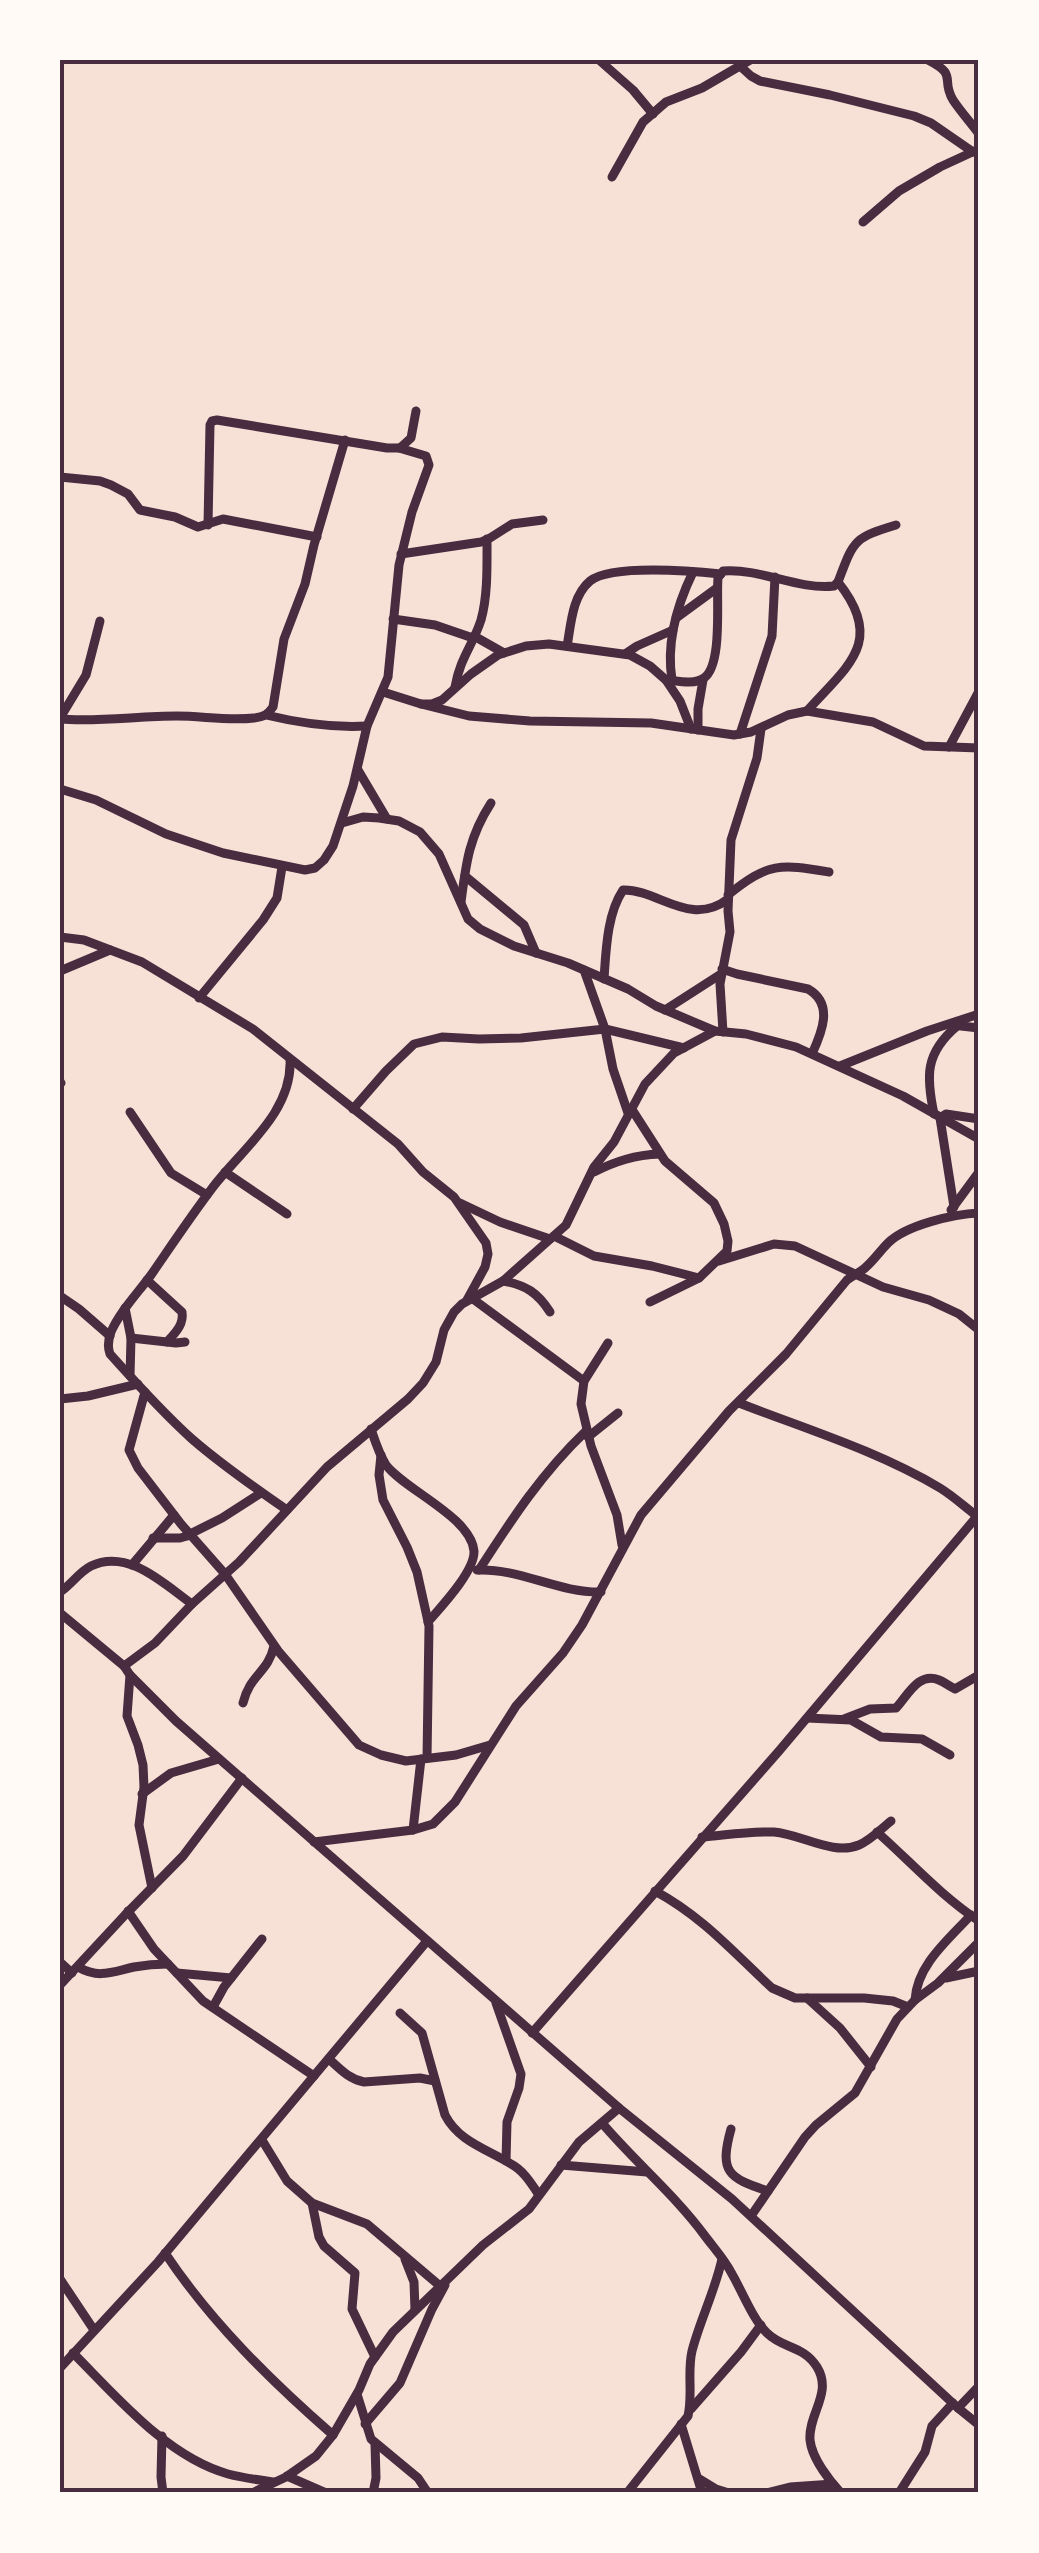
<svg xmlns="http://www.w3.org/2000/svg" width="1039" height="2553" font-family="Raleway,sans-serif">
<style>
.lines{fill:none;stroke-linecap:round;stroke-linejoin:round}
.minor{stroke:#4a2c40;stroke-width:9}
.neatline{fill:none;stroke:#4a2c40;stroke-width:4}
</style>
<rect width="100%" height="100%" fill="#f7e1d7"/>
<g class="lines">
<!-- minor -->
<g class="minor">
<polyline points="599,60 633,90 653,114"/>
<path d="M928,60C959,76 940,78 953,100C961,112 971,123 979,134"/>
<polyline points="740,66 751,76 760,81 830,95 914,116 931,123 973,152"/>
<polyline points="612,177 643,122 666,102 702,88 750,60"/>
<polyline points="863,222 899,191 940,167 979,149"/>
<polyline points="60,477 100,481 111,485 128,494 140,510 175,517 198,527 223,519 317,537"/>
<polyline points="208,525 210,425 212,421 217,420 387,448 400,448 411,438 416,411"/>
<polyline points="401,554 481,542 490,538 512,524 543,520"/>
<polyline points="676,618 717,588"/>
<polyline points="393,619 435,625 473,638"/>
<polyline points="474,636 504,653"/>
<path d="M567,646C571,625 572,596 590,581C611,564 693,571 721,574"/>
<polyline points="625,654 637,646 673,630"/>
<path d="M666,680C678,681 694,685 704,678C723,665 716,599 718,578L723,571C761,568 797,590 834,586L838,582C854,540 853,538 896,525"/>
<path d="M672,680C666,643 677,605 693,572"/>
<path d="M455,687C460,658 473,645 481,620C488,595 487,565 487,539"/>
<polyline points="383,692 421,704 432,704 442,700 471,674 498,655 526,646 549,644 630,655 650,666 666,680 680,701 691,729"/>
<polyline points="421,704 469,716 530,721 651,723 734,735 751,732 788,715 807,711 873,722 924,746 979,748"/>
<path d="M807,711C847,666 886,642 838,582"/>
<path d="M266,715C299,723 334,728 367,726"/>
<polyline points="60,718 86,675 100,621"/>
<path d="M60,719C99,722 138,716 177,716C202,716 228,721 254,718C264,717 268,714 273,707L284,639L305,584L314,545L345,440"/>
<polyline points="698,730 698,709 703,680"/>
<polyline points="740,734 772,636 775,577"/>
<polyline points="949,747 979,691"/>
<polyline points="358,770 387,819"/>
<polyline points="60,789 96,800 166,834 223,853 305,870 315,868 324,860 333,846 353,786 367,726 388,677 399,565 412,512 429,465 426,456 399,448"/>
<polyline points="342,823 363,817 379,818 399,821 420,832 439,854 468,919 480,929 514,946 568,963 628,989 656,1006 715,1031 746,1034 796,1047 903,1096 979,1139"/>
<polyline points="465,876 524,925 536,953"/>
<path d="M728,895C769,862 780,864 829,872"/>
<path d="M461,902C466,863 469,837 491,803"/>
<polyline points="60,937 84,940 142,962 253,1029 398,1144 423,1172 454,1197 486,1243 488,1254 485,1267 467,1300"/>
<path d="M722,969L737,974L808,989C834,1004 822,1032 812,1054"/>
<polyline points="584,970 605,1029 613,1069 628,1113"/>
<polyline points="60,971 110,950"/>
<path d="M604,979C606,950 607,914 623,890C658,889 690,928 728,899"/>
<polyline points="199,998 263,920 277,898 282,867"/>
<polyline points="665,1010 721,974"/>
<polyline points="952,1025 979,1028"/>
<polyline points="723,1032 720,984 730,932 728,911 731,840 757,758 761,729"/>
<polyline points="840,1066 927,1031 979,1014"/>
<polyline points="60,1083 61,1083"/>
<polyline points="631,1108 665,1161 714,1203 724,1224 728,1241 727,1251 699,1278 650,1302"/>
<polyline points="353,1109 386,1071 414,1044 442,1037 479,1039 521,1038 605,1029 684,1048"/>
<polyline points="130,1112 171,1173 207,1195"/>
<path d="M934,1114C926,1076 925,1053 957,1026"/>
<polyline points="225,1172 287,1214"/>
<path d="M594,1172C616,1161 635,1155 660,1154"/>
<polyline points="460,1203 500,1222 550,1239"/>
<polyline points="954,1207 940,1118 946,1114 979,1119"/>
<polyline points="951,1210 979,1172"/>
<polyline points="554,1236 594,1256 652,1266 699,1278"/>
<polyline points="719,1261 774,1244 795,1246 883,1287 929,1300 959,1314 979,1330"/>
<path d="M147,1280L182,1312C184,1325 175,1333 167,1342"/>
<path d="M503,1281C526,1285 538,1293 550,1312"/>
<polyline points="60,1296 79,1309 110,1336"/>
<polyline points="473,1299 584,1381"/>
<polyline points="125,1308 131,1338 130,1376"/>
<polyline points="131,1338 176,1343 185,1342"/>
<polyline points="608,1343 584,1381 581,1404 591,1446 617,1515 622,1545"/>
<polyline points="145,1392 129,1450 138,1468 181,1524 225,1574 279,1652 359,1745 381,1755 406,1761 456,1755 490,1745"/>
<polyline points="60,1399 88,1396 138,1384"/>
<path d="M739,1403C806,1429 878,1451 940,1488C953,1496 965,1507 977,1516"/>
<path d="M371,1429C375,1441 379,1454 386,1465C405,1490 471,1517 474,1551C475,1571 441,1607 428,1622"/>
<polyline points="588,1437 618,1413"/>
<polyline points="381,1455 379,1475 383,1500 407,1547 417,1572 429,1626 427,1758"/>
<path d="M287,1510C255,1488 222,1465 192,1439C163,1413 136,1383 110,1354C107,1346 108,1340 111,1332C120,1311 138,1293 151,1275C171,1246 191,1216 213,1187C242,1149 293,1112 290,1059"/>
<polyline points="190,1534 222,1518 261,1493"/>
<polyline points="153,1538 180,1538 191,1535"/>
<polyline points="132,1565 174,1515"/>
<path d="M477,1570C520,1568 558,1593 601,1592"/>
<path d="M479,1570C512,1519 541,1474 586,1431"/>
<path d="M60,1592C71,1585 79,1572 91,1566C128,1548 164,1584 192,1604"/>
<polyline points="60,1613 124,1666 130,1675 176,1721 619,2108 732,2199 958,2408 979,2425"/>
<polyline points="124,1666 155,1643 192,1604 239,1562 327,1467 408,1399 423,1383 436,1362 444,1330 454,1312 462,1304 503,1281 566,1225 594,1167 614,1142 645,1084 674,1053 715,1031"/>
<polyline points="130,1675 127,1716 138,1745 143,1765 144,1787 139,1825 152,1888"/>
<path d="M243,1703C250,1674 268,1673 274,1646"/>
<polyline points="807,1718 851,1720 881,1737 922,1739 950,1755"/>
<path d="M844,1719L870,1709L896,1708C907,1697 918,1671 939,1680C944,1682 949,1686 955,1689L979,1675"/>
<polyline points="142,1794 171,1773 219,1759"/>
<polyline points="413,1830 421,1759"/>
<path d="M877,1832C911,1862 941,1896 979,1921"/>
<path d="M702,1837C726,1835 750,1831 774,1832C801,1834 833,1856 859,1845C871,1840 881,1829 891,1821"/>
<path d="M314,1842L413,1830L433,1824L455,1802L516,1706L563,1653L582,1625L641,1515L729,1411L786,1354L847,1280C853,1275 861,1272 866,1267C874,1260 880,1251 888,1243C906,1225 954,1214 979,1213"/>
<path d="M655,1891C703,1917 733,1952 772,1988L795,1998H864L893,2001L908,2007"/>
<polyline points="128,1911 154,1949 203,2001 314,2076"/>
<polyline points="60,1962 72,1973"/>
<path d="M78,1967C99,1979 112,1972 134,1967C145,1965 157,1964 168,1964"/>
<polyline points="177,1973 231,1978"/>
<polyline points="946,1978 979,1971"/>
<polyline points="60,1985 125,1915 183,1856 242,1778"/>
<polyline points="807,1998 840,2028 871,2067"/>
<path d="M915,2000C917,1965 948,1940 971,1915"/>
<polyline points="496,2003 521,2074 519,2088 507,2122 506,2161"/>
<polyline points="213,2007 224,1987 262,1939"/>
<path d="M400,2013L422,2033L445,2115C459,2142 487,2149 511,2164C523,2170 531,2183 539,2195"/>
<polyline points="532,2033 779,1751 979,1514"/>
<path d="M329,2059C340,2069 349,2079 364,2082L420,2078L435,2081"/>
<path d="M602,2123C635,2162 675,2195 705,2236C714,2248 725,2260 732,2274C742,2291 753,2320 767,2333C783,2349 803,2345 817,2367C833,2393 808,2414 810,2440C812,2458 829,2480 841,2493"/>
<path d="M731,2129C719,2172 728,2178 768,2191"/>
<polyline points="262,2140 287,2181 312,2203 367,2224 440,2286"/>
<polyline points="561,2165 647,2172"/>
<polyline points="312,2203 319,2237 324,2246 355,2273 352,2309 375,2357"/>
<polyline points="751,2216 805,2137 816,2125 855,2093 897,2019 915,2000 938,1983 979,1942"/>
<path d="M165,2253C211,2322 271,2381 333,2435"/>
<polyline points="405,2259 414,2282 415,2310"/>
<polyline points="60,2279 94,2330"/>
<path d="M73,2353C116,2396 167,2457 228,2474C243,2478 259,2480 274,2482"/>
<polyline points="60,2368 158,2262 427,1941"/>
<polyline points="357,2394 371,2439 418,2478 428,2493"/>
<polyline points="958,2408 979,2386"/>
<polyline points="691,2409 741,2352 761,2325"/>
<polyline points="365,2424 400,2383 432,2309 445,2285"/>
<polyline points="681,2424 702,2493"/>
<polyline points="162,2436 161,2477 163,2493"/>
<polyline points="287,2476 326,2493"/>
<polyline points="698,2478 716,2489 729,2493"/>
<polyline points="252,2493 286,2477 316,2456 333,2435 359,2390 370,2364 393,2332 483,2245 529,2209 579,2142 619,2108"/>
<polyline points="373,2493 376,2478 375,2444"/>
<path d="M627,2493L688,2416C693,2394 687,2372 692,2351C700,2320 715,2291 722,2259"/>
<polyline points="766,2493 790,2487 833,2484"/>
<polyline points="899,2493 925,2452 932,2426 953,2403"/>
</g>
</g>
<!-- border -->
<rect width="1039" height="2553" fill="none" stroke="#fffaf5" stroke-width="125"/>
<rect x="62" y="62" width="914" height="2428" class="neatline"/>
</svg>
